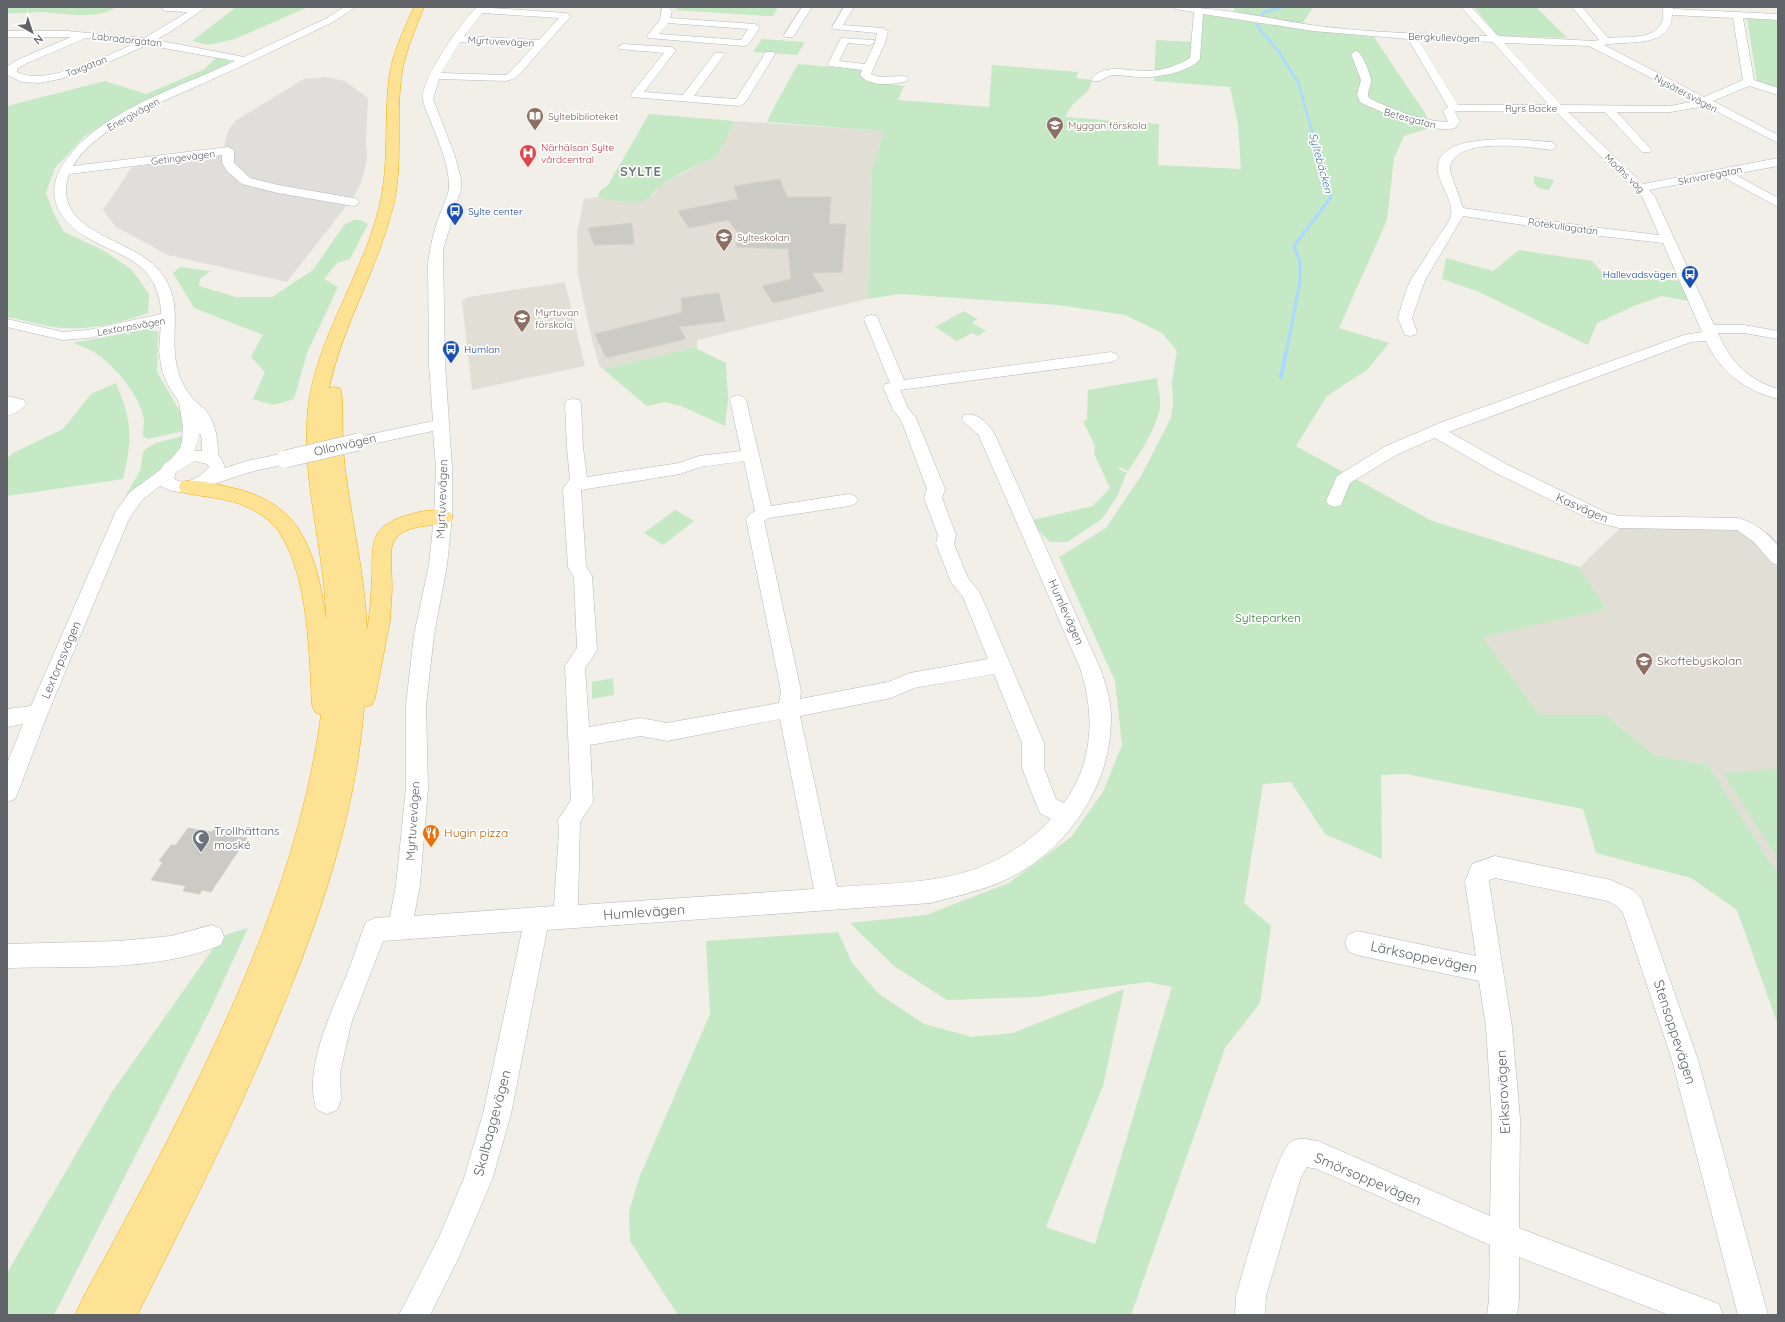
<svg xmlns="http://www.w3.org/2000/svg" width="1785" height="1322" font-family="Quicksand,sans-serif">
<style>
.industrial{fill:#e0deda}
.education{fill:#e1ded6}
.green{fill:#c5e8c5}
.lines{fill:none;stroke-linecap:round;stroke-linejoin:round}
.stream-far2{stroke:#aadaff;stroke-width:2.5}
.stream-far1{stroke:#aadaff;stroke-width:3}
.stream{stroke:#aadaff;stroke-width:4}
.building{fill:#cccac5;stroke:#d6d1c6}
.minor-casing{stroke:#b5b8bc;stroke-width:1}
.highway-casing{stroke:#f9ab00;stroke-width:1}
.minor{fill:#fff;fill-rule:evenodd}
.highway{fill:#fde293;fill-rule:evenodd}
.minor-bridge-casing{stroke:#b5b8bc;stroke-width:18;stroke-linecap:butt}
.minor-bridge{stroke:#fff;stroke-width:17}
.labels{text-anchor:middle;stroke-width:3.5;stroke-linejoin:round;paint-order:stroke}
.far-street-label{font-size:10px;fill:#5f6368;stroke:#fff}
.far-education-label{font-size:10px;fill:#785e54;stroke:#fff;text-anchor:start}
.far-health-label{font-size:10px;fill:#be3a42;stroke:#fff;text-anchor:start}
.far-transit-label{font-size:10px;fill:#164399;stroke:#fff;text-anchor:start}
.far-water-label{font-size:11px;font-style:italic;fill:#4174aa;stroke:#fff}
.street-label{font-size:12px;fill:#5f6368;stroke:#fff}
.park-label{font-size:12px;fill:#348238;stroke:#fff}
.education-label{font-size:12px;fill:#785e54;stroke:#fff;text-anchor:start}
.worship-label{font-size:12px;fill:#5b616d;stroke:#fff;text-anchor:start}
.food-label{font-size:12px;fill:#c56008;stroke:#fff;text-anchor:start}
.far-district-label{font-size:13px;font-weight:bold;letter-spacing:1px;fill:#70757a;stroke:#fff}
.near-street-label{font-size:14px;fill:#5f6368;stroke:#fff}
</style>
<rect width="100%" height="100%" fill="#f1efe8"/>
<!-- industrial -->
<polygon class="industrial" points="324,77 345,81 368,98 366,140 367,157 362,181 354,196 287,282 168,255 116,227 103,210 132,167 219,156 223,151 228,131 235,121 304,79"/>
<!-- education -->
<g class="education">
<polygon points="734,121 884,131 872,170 869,270 867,299 697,340 697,347 603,369 599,365 591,336 578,275 577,233 584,199 598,197 620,202 653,196 661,185 702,163 715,158 727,138"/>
<polygon points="565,282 585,366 472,390 462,301 468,297"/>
<polygon points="1723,518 1739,520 1771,535 1778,544 1778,874 1708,765 1654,755 1606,715 1540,715 1481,637 1607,609 1582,572 1580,567 1620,528"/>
</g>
<!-- green -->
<g class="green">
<path d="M7,7H116C95,21 65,13 41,12C30,12 18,14 7,13Z"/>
<polygon points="236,7 308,7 235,39 208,45 192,41"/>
<polygon points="678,7 778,7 773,16 767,16 676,10"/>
<polygon points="1235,7 1313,7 1302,24 1342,28 1346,34 1374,37 1427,116 1430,128 1404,136 1394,158 1387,220 1339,328 1389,343 1368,369 1327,396 1296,446 1432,521 1580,567 1582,572 1607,609 1482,637 1540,715 1606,715 1654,755 1708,765 1778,874 1778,1025 1737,910 1691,878 1596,853 1583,809 1406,774 1381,775 1382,859 1325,834 1291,782 1263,784 1244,903 1271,926 1260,1003 1225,1048 1131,1315 678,1315 630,1241 629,1212 639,1178 710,1014 706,941 838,932 852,963 879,994 924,1024 972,1037 1013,1033 1124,989 1103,1086 1046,1227 1095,1244 1172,987 1148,982 1035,997 947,1000 894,966 850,923 926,915 1009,883 1071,837 1103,792 1122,745 1115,681 1059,557 1106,528 1141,476 1171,418 1173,403 1172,382 1177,351 1162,333 1125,315 1059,305 900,294 867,299 869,270 872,170 884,131 767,122 774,107 798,64 864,70 862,76 866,81 904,86 898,100 989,107 992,65 1078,72 1076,78 1092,80 1089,90 1072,105 1065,117 1159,124 1158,165 1241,169 1238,125 1230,87 1154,81 1156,40 1194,42 1196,12 1232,17"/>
<polygon points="1474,7 1536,7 1567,38 1500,36 1496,34"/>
<polygon points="1747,18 1778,19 1778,90 1757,82"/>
<polygon points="762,39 805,42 797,55 753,52"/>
<path d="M217,57L232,62L119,115L84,137L55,168L46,193L55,216L64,232L103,250L132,270L149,294L148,313C114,325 82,332 47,326C33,323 20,319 7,317V106L105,81L146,94L203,70Z"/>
<path d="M649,114L734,121L727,138L715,158C697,164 679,174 663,184C654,191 652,199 638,202C625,204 611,200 598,197L600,191L608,185Z"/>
<polygon points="1534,176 1554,180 1549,190 1539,188 1534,183"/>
<polygon points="354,220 361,220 368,224 350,259 337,263 324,279 338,287 307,353 294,399 273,405 253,399 265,372 251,357 263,335 194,308 173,273 180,267 210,271 200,279 199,286 236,297 272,297 313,270 344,225"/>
<polygon points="1519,250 1592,261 1602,272 1680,281 1689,301 1662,296 1634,306 1597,323 1588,345 1479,292 1442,279 1446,258 1493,271"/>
<polygon points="964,311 977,319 972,323 986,331 978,336 972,333 957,341 935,327"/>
<path d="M147,329L158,332L157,372L182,415L184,431L148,439L143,436C143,431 144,425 144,420C141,396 115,367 96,353C89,349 80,346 73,343Z"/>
<polygon points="697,347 697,349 726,363 728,400 725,426 681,406 665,402 647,406 603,369"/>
<path d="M1157,378C1158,389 1162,401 1159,413C1153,433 1140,453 1128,471L1116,466L1122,471L1127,472L1118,495L1102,519L1067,542H1050L1036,528L1033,520L1093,506L1110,488L1094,454L1095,446L1083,421L1087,420L1088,390Z"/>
<path d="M116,383C132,422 133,438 123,479L7,496V458L13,453L63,429L91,394Z"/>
<path d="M186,435C182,457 150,477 134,491L126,495L140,471L143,452L147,448L156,443Z"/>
<polygon points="675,510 694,521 663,545 644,533"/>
<polygon points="613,678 614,695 592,699 592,682"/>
<polygon points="1778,769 1778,859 1723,773"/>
<polygon points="248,928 210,1010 54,1315 7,1315 7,1273 112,1092 222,936"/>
</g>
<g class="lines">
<!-- stream-far2 -->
<g class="stream-far2">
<polyline points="1261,17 1264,12 1282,7"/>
<polyline points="1260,22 1257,26 1279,52 1298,82 1319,156"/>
</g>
<!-- stream-far1 -->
<polyline class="stream-far1" points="1286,353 1300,282 1300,262 1294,246 1331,197 1319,155"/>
<!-- stream -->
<polyline class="stream" points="1281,377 1286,352"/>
</g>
<!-- building -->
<g class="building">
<polygon points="780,179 787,197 831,197 829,224 846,224 842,272 812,273 824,291 773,303 762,286 791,279 788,249 736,247 738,233 728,220 689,228 678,211 738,199 734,186"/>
<polygon points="632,223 634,244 594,245 588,228"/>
<polygon points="719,293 725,321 679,327 686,339 606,358 595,334 682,312 681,298"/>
<polygon points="216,826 232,829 228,834 247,838 211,892 202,890 200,894 183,891 186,886 151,880 163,862 159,861 171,845 176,845 188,828 212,832"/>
</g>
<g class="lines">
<defs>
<g id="minor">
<path d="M162,7H206L179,26L156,40L244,57L327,18L344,7H356L333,22C293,41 253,61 213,79C172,98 95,126 73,166L228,147L232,149L234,151V163L250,178L278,185L353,198L357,199L359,202L357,205L353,206L278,193L242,184L228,172L222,163V155L69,174C50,232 128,237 156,267C188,301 167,332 178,371C180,380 187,392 194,400C198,404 203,407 207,412C216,424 218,441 218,455L222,460L225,468L247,461L285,453L291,455L293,459L291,463L250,472L187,493L172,491L160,486L142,500L129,519L48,713L18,792L15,799L7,802V764L23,724L7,727V709L31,706L116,511L130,492L160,470L164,464L172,458L180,448L182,441L183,427L179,402L169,387L162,371L159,351L161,323L88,338L63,340L7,327V319L63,332L88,330L161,314C161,299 156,284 146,272C130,255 105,249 86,237C32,203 55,161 96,130C137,99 189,83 235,61L147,45L111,61L60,79L39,83L22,82L7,75L8,66L17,60L71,37H7V31H67L144,38L188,12L166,11L163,10ZM86,38L135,43C108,56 44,87 17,72V69L25,64ZM200,433L202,439V451H194ZM195,461L207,464L209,467C201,477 186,486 174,479L176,472Z"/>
<path d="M477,7L566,13L571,16L516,78L506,81L439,79L433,99L455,156L461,179V189L443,250L445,364L452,468V517L447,565L434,635L426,705L428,788L420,885L414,916L554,906L559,832L558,820L571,800L565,666L577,648L574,577L568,567L563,489L570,479L567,448L565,404L567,400L573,399L579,400L581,404L583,448L587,477L679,463L699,456L741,451L730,400L732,397L738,395L744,397L746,400L771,506L849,494L855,496L858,500L855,504L849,506L769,518L764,521L801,691L800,699L888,682L910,673L988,659L963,597L951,582L936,544L938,535L924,498L927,489L901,420L893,410L883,387L885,384L890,383L864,319L866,316L871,315L876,316L878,319L904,380L1111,352L1116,354L1119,357L1116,360L1111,362L900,390L908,408L916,418L945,489L942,498L956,535L954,544L968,578L980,593L1044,743V768L1056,799L1064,803C1094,762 1095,714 1080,668L979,436C974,429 966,426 962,419L964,415C979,412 988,424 995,435L1100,668C1106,685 1112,703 1111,721C1110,784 1072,842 1019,873C992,889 960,895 930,903L547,930L511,1114L492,1180L459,1257L430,1315H399L439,1237L464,1178L483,1114L522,931L383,941L351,1024L340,1073L341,1100L337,1110L327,1114L317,1110C302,1072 332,1010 347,974C354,957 359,939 366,922L375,918L390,917L396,885L406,788V705L414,635L429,565L434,517L436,468L433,431L358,447L352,446L350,442L352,438L358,437L433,421L429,364L428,264C430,246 434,230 440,214C443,206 448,196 449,188C450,164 437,139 429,117C427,112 424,106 423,100C420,80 462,21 477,7ZM482,13L559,18L539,40L464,36ZM460,42L534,46L508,74L505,75L441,73ZM744,461L755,511L749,515L746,519L781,691L779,703L667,723L641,718L589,727L585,668L597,650L592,576L586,566L581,490L680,474L700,467ZM994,674L1022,743V768L1037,806L1040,813L1051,819C988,885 922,881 837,887L800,716L891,698L914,688ZM780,719L814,889L578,905L580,822L593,802L590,745L641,736L667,741Z"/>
<path d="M662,7H668L672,11L670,18L755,24L760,27L748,45L744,46L648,38L647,36L660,20ZM668,23L748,29L741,40L659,34Z"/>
<polygon points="802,7 812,7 793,37 785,37 784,35"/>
<path d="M844,7H854L843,25L883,28L888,31L885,43L871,74L879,77L903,76L907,77L908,79L907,81C893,85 869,87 860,75L862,70L829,66L828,64L841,38L874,40L875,42L870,45L848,43L839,61L865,64L875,43L877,33L834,29L832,27Z"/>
<path d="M1173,7C1220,7 1266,18 1311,25C1369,33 1429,34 1487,36L1461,7H1471L1498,36L1594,41L1599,40L1572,7H1582L1608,38C1624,36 1654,41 1662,22C1664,18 1663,12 1663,7H1673V9L1778,14V20L1743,18L1754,80L1778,88V95L1749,86L1713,101L1778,135V143L1706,106L1670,112H1617L1650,148L1652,150L1650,152H1642L1605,112H1568L1643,184L1778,158V166L1734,174L1778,198V207L1721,176L1649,190L1655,197L1714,325H1744L1778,331V339L1744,333H1718C1730,361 1748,380 1778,389V399C1746,391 1720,372 1706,341L1691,342L1449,432L1506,464L1607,513L1619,516L1738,518C1756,523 1766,532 1778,546V565L1772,563L1754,542L1737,530L1619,528L1596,522L1494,472L1435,438L1398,454L1350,483L1341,505L1335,507L1329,505L1326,501L1337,476L1386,446L1442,422L1684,335L1702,332L1663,243L1591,235L1463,216L1425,280L1412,318L1417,332L1415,335L1410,336L1405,335L1398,318C1402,305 1405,290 1412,278C1421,264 1430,251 1438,237C1442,231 1447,225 1450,219C1456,204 1441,187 1438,173C1431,129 1527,140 1551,142L1557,146L1551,150C1528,147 1449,135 1450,171L1463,208L1591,227L1659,235L1643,198L1556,112L1456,111L1455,112L1460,121L1455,128C1431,134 1382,113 1360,102L1357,94L1361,80L1351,54L1356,51C1362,52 1370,73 1371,79C1372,86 1366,91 1369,98C1394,110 1420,121 1448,122L1443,111L1448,107L1408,39L1313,31L1203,14L1200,59C1190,72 1157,78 1142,77C1132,77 1123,75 1113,75C1105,76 1101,83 1093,81L1092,79C1104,62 1131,72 1148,71C1163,70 1177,66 1190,58L1194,12L1175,9ZM1672,15L1733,18L1743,80L1704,97L1604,45C1626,40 1671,49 1672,15ZM1418,39L1493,42L1549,105H1458ZM1504,43L1589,46L1696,101L1670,106L1561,105Z"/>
<polygon points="623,44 671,47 676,50 644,92 683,95 715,53 723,53 724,55 694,96 736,99 766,52 774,52 775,54 745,103 739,106 632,97 631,95 632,93 664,53 619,49 618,47"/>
<path d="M7,396L24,400L26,404C22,410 14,414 7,416Z"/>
<path d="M1495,856L1611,880L1633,890L1641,898L1698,1060L1768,1315H1738L1672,1060L1623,913L1617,906L1608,901L1495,878L1489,880V882L1512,1027L1520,1119L1519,1228L1719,1304L1723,1315H1669L1519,1257V1300L1517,1315H1487L1489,1300L1490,1245L1317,1169L1307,1167L1301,1177L1266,1296L1265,1315H1235L1236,1296C1243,1272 1276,1151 1291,1142C1300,1136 1309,1140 1318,1141L1490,1216L1492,1119L1486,1027L1479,981L1357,955L1348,951L1345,943L1348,935L1357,931L1476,956L1465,882L1472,864Z"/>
<path d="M212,925L221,929L224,937L221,945C154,972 77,966 7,968V944L119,941L171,936Z"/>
</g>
<path id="highway" d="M414,7H424C415,30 404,54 401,79C396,120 403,162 394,203C379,267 343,323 329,388L334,387L340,388C344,395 342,437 343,449C348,509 365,569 367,630C370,613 371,596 372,578C373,544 368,527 408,515C421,511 437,508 450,512L453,517L450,522C429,528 395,522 391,551L392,590L390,621L375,698L372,705L364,707C357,800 328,893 294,979C249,1094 193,1205 137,1315H75C84,1294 96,1274 107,1254C124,1222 141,1191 158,1159C230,1019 300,872 321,715L315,712L312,705C309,654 309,580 281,535C274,523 262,514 249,508C228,497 204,498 181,492L179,487L181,482C196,478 215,484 229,487C247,491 265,497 280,509C311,532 321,582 326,619C325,546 297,468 310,395C323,326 367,267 381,199C389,159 384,119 389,79C392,53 404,30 414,7Z"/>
</defs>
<!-- minor casing -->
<use href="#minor" class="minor-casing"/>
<!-- highway casing -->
<use href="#highway" class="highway-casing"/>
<!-- minor -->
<use href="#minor" class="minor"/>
<!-- highway -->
<use href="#highway" class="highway"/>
<defs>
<polyline id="minor-bridge" points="285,459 358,442"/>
</defs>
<!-- minor-bridge casing -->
<use href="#minor-bridge" class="minor-bridge-casing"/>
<!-- minor-bridge -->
<use href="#minor-bridge" class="minor-bridge"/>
</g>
<!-- icons -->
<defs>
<symbol id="library-pin" viewBox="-11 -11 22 30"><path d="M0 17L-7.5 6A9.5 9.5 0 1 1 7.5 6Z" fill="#8d6e63" stroke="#fff"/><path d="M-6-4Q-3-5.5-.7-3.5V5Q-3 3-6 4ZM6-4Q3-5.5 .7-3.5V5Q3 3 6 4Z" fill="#fff"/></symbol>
<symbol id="school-pin" viewBox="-11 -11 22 30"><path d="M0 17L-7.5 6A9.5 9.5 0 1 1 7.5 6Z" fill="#8d6e63" stroke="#fff"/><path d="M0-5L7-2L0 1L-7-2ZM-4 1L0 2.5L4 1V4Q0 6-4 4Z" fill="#fff"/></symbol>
<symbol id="hospital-pin" viewBox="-11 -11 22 30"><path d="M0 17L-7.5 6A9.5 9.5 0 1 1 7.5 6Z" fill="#e0444e" stroke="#fff"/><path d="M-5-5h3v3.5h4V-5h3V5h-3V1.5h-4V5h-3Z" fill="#fff"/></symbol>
<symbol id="bus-pin" viewBox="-11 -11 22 30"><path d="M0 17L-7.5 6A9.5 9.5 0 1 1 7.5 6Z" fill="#1a4fb4" stroke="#fff"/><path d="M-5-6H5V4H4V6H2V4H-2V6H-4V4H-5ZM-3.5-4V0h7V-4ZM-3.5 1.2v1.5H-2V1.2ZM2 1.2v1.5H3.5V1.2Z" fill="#fff"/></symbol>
<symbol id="restaurant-pin" viewBox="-11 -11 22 30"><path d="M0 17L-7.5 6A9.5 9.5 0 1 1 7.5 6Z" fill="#e8710a" stroke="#fff"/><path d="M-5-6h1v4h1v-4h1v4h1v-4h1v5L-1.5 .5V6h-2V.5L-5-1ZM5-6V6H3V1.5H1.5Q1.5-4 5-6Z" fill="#fff"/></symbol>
<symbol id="mosque-pin" viewBox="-11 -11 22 30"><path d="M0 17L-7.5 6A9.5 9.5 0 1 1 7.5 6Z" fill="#6b7280" stroke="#fff"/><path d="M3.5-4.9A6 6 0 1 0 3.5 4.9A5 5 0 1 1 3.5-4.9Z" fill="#fff"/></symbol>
</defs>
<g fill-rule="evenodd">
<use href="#library-pin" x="525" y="106" width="20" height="27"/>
<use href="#school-pin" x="1045" y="115" width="20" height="27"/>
<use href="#hospital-pin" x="518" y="143" width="20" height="27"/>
<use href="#bus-pin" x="445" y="201" width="20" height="27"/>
<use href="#school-pin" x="714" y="227" width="20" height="27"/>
<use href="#bus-pin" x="1680" y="264" width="20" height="27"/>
<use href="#school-pin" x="512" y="308" width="20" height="27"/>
<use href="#bus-pin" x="441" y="339" width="20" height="27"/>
<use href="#school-pin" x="1634" y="651" width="20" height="27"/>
<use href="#restaurant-pin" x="421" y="823" width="20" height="27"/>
<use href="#mosque-pin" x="191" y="828" width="20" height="27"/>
</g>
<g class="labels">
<!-- far-street labels -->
<g class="far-street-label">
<text transform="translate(1444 37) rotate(2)" y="4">Bergkullevägen</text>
<text transform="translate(127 39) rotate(6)" y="4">Labradorgatan</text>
<text transform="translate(501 41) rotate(3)" y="4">Myrtuvevägen</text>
<text transform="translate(86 66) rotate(-21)" y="4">Taxgatan</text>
<text transform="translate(1686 93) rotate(28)" y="4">Nysätersvägen</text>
<text x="1531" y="112">Ryrs Backe</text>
<text transform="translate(133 114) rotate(-29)" y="4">Energivägen</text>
<text transform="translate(1410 118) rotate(15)" y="4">Betesgatan</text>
<text transform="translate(183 157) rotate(-7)" y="4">Getingevägen</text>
<text transform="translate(1625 173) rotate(44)" y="4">Modhs väg</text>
<text transform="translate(1710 175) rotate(-11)" y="4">Skrivaregatan</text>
<text transform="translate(1563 226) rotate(8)" y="4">Rotekullagatan</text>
<text transform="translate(131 326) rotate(-10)" y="4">Lextorpsvägen</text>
</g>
<!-- far-education labels -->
<g class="far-education-label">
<text x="548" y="120">Syltebiblioteket</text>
<text x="1068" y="129">Myggan förskola</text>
<text x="737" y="241">Sylteskolan</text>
<text x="535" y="316">Myrtuvan<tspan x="535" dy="12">förskola</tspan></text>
</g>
<!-- far-health labels -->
<g class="far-health-label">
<text x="541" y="151">Närhälsan Sylte<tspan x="541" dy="12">vårdcentral</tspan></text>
</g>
<!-- far-transit labels -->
<g class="far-transit-label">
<text x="468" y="215">Sylte center</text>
<text x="1677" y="278" text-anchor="end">Hallevadsvägen</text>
<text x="464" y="353">Humlan</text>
</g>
<!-- far-water labels -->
<g class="far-water-label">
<text transform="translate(1321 163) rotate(75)" y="4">Syltebäcken</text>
</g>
<!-- street labels -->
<g class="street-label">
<text transform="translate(345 445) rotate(-13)" y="4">Ollonvägen</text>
<text transform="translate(442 499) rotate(-88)" y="4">Myrtuvevägen</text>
<text transform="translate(1582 508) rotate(24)" y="4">Kasvägen</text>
<text transform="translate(1066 612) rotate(66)" y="4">Humlevägen</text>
<text transform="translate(61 660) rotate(-67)" y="4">Lextorpsvägen</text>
<text transform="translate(413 821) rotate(-86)" y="4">Myrtuvevägen</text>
</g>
<!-- park labels -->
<g class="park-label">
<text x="1268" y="622">Sylteparken</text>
</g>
<!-- education labels -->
<g class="education-label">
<text x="1657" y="665">Skoftebyskolan</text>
</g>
<!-- worship labels -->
<g class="worship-label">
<text x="214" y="835">Trollhättans<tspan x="214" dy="14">moské</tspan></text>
</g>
<!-- food labels -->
<g class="food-label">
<text x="444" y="837">Hugin pizza</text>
</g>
<!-- far-district labels -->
<g class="far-district-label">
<text x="641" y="176">SYLTE</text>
</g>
<!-- near-street labels -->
<g class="near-street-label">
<text transform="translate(644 912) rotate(-4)" y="5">Humlevägen</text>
<text transform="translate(1424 957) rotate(12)" y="5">Lärksoppevägen</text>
<text transform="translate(1675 1032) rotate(72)" y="5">Stensoppevägen</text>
<text transform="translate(1503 1092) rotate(-93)" y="5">Eriksrovägen</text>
<text transform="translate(492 1123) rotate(-75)" y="5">Skalbaggevägen</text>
<text transform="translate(1368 1179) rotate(23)" y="5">Smörsoppevägen</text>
</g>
</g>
<!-- border -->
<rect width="1785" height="1322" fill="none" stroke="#5f6368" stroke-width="16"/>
<!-- north arrow -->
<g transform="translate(32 32) rotate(140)" stroke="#ffffff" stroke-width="3" paint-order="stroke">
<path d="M0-3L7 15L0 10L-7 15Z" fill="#5f6368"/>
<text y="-6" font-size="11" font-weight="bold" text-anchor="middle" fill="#5f6368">N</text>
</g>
</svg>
